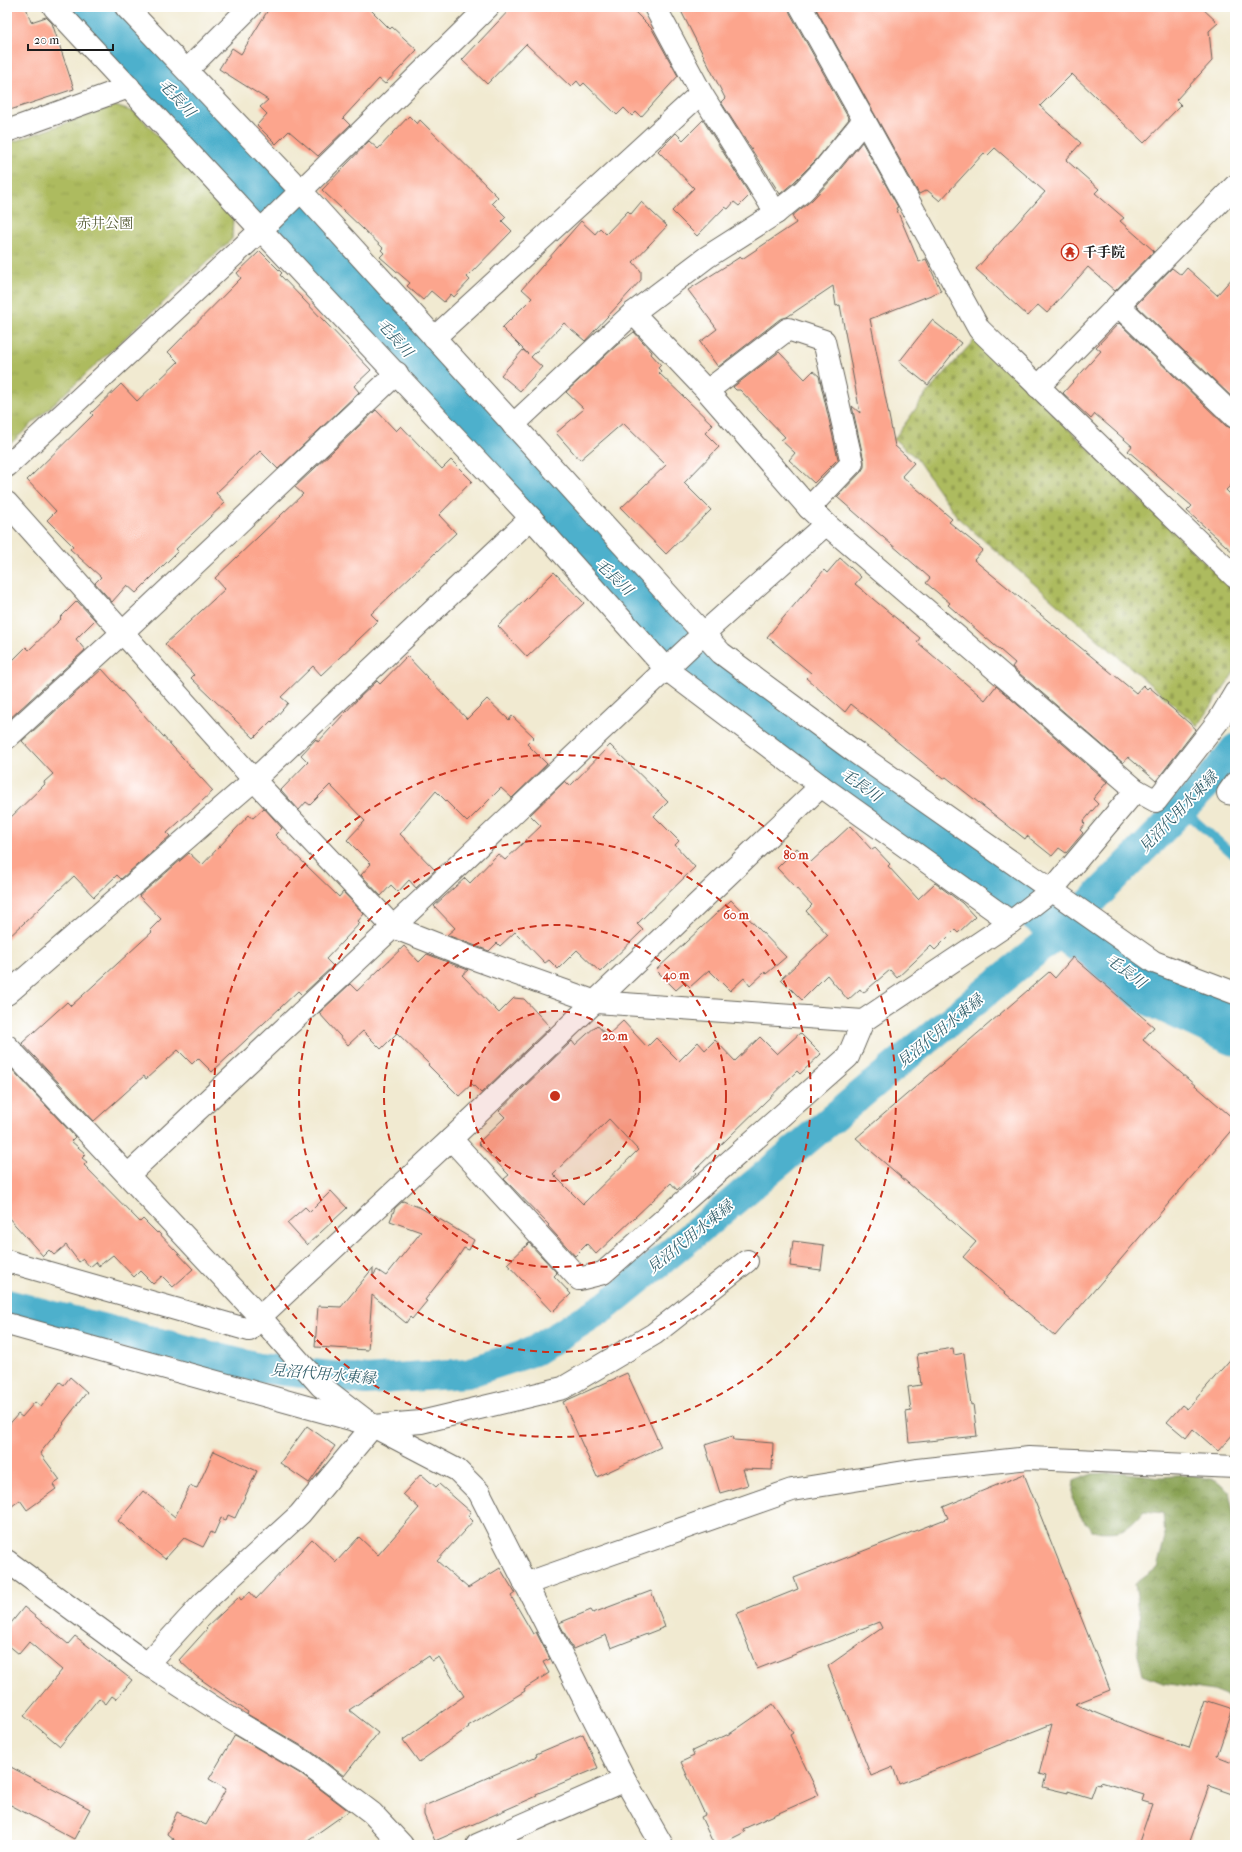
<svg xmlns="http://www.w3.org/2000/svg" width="1242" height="1852" font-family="'IM FELL French Canon','Noto Serif JP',serif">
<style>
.forest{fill:url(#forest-crowns);stroke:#536038}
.cemetery{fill:url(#cemetery-stones);stroke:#646c3d}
.park{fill:url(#park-tufts);stroke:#646c3d}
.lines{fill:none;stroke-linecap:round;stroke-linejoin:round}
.stream{stroke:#4db0cc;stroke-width:9}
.canal{stroke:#4db0cc;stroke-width:30}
.river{stroke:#4db0cc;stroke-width:51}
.building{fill:#fca58d;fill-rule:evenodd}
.street-casing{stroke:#67645b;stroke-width:24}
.secondary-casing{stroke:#67645b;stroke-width:24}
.street{stroke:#fff;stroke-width:22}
.secondary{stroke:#fff;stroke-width:22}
.ring{fill:none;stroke:#c8321e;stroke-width:2;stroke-dasharray:7 5}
.labels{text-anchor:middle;stroke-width:3.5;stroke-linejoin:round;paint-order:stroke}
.park-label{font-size:14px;fill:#565c36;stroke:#fff}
.poi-label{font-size:14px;font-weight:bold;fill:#1c1c1c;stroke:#fff;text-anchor:start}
.water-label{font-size:15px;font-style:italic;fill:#325f6b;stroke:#fff}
.centre{fill:#c8321e;stroke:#fff;stroke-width:2}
.ring-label{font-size:12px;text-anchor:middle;font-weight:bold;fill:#c8321e;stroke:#fff;stroke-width:3.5;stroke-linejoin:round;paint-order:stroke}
</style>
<defs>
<pattern id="forest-crowns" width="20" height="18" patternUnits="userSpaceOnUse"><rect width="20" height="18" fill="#8aa355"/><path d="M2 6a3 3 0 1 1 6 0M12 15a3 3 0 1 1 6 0" fill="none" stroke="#708446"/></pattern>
<pattern id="cemetery-stones" width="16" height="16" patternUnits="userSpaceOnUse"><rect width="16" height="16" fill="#adbb5e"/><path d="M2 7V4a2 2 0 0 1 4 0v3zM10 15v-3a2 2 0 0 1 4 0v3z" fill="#94a051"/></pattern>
<pattern id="park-tufts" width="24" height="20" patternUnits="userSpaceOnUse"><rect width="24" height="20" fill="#adbb5e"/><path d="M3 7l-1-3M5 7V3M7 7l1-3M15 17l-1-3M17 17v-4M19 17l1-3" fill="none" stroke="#94a051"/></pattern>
</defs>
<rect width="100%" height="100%" fill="#fff"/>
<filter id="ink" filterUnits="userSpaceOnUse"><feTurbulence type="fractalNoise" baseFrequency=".025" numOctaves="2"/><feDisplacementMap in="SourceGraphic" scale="8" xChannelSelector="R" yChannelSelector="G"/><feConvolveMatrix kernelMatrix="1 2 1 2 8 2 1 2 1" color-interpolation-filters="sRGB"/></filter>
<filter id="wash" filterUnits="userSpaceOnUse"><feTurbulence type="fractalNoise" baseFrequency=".012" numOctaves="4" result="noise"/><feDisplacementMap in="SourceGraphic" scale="16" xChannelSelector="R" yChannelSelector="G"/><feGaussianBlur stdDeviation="0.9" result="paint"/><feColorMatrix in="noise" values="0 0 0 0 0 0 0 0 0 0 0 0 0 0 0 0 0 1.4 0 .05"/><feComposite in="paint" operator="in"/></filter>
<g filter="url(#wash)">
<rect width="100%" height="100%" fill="#f1ead1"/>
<!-- forest -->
<path class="forest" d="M1119,1472L1160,1477L1193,1475L1216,1480L1229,1491L1235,1523V1700L1213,1691L1163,1683L1143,1675L1137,1651L1140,1618L1135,1584L1157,1568L1165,1537L1163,1513L1144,1511C1126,1533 1119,1533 1092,1531L1081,1517L1072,1498L1074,1481L1092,1474Z"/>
<!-- cemetery -->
<polygon class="cemetery" points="977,337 1032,393 1235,592 1235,671 1198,726 958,518 916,458 894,439 927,393"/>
<!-- park -->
<polygon class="park" points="115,106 137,113 233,219 232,239 7,447 7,144"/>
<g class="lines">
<!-- stream -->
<polyline class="stream" points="1182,809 1235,856"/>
<!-- canal -->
<polyline class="canal" points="7,1304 258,1368 366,1380 467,1373 534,1351 606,1306 705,1225 913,1051 1067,926 1206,785 1235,749"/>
<!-- river -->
<polyline class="river" points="93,7 280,209 597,562 653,613 705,665 773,723 1067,926 1155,992 1235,1030"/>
</g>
<g id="blocks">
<!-- building -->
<g class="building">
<polygon points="7,7 26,7 31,22 46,17 52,23 74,89 7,111"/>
<polygon points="273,7 368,7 390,29 392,27 417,50 385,84 379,79 343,118 350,125 318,156 289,131 276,144 257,125 267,114 260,107 268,100 219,69 232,48 241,54 268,10"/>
<polygon points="512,7 630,7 652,29 678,76 641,117 636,112 632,116 624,108 617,115 584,83 581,86 577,81 571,87 526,44 487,84 462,60"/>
<polygon points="679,7 789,7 790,13 849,119 816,160 794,182 780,194 721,102 725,98"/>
<polygon points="815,7 1201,7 1218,23 1209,31 1212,61 1176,100 1181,105 1144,143 1072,74 1040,106 1081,143 1066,160 1099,189 1095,193 1124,218 1120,221 1154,251 1115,291 1088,267 1047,313 1038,305 1028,316 976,269 1045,192 995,148 987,156 984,153 940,201 927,190 919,194"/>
<polygon points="409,116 417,124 420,120 498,197 492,203 506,217 502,221 512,231 467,277 470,280 454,297 451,294 444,302 431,291 423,300 407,286 410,283 380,257 384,253 381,250 383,248 322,190 369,141 378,149"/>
<polygon points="703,120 750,195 739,206 734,202 728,209 725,207 697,236 672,211 694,188 658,151 676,133 683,140"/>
<polygon points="862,142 898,207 896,208 919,262 926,259 941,291 870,319 895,446 914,463 902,476 952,519 949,522 983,550 974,560 1136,693 1143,685 1147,689 1149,687 1168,703 1167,704 1196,729 1156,781 1128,757 1123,763 1012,667 1015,663 948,605 950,603 926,583 930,578 837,497 861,472 864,467 864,461 852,406 860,413 840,305 836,306 833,286 787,317 780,319 718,367 700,342 717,329 688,290 740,257 742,259 796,223 792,216 812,200 834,177"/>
<polygon points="641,202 667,226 633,262 641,271 641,280 585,341 564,323 531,357 542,367 520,391 501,375 523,350 528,354 502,328 532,298 522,289 581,221 595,234 600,228 606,234 628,211 631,214"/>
<polygon points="260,251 282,273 280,275 371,370 354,386 359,392 278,469 260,451 216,493 225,503 176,549 178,551 136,593 127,585 112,602 95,583 101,577 70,549 73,546 47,520 56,511 27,480 93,415 91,413 121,384 137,401 178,362 168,352 241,278 237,273"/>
<polygon points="1172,268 1181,275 1187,268 1217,295 1235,275 1235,400 1136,305"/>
<polygon points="932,320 961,343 928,385 899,362"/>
<polygon points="1119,323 1226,426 1235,429 1235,481 1226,490 1235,499 1235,554 1187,511 1192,506 1128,451 1132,446 1095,414 1091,419 1063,393 1101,351 1096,347"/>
<polygon points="634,332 652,352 651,354 661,365 658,368 661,371 659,373 713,425 705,433 719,447 684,483 711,510 666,554 621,508 666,465 623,423 580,460 556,433 584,409 566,392 617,345"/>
<polygon points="779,352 805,379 813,371 819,376 838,459 814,483 789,460 795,453 781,440 785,437 740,390 736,390 733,387"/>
<polygon points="376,410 396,431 401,426 442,469 451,460 472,481 439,515 456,533 371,614 378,621 321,675 313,666 281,697 288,703 272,722 271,721 254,738 191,678 194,675 165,644 225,589 215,578 303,494 295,487"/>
<polygon points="840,558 861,577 855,584 920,638 917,642 985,700 996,686 1107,782 1093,799 1098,804 1083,822 1085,824 1080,830 1083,833 1066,853 1059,848 1052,856 1027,836 1025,839 946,777 943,779 851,704 845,712 806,678 811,673 767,637 824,570 827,573"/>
<polygon points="554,572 584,603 527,657 498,626"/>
<polygon points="77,601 95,620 76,639 85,650 7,721 7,666 26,647 29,650 61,619 60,618"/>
<polygon points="407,656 467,719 487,699 509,720 512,716 534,737 527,744 547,764 512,798 501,788 467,822 436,791 400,834 435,870 416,888 409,880 398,892 391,885 381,896 361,875 371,864 347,840 365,821 330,785 310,805 306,802 299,810 281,790 308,762 301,755 316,739 318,742 358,699 377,681 380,684"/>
<polygon points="102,669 213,791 167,833 170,836 121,879 117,875 94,897 74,876 7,939 7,821 45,784 44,782 53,774 22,741"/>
<polygon points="610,745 668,802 654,816 679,841 675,845 695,867 637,924 643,930 600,972 577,950 558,969 549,960 545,963 515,932 500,946 497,943 489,951 447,935 455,928 434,906 465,878 470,883 498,854 505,860 541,826 530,815 565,781 570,786"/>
<polygon points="264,808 282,828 275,835 339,897 343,892 364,914 358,921 360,923 326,959 333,966 302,995 298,991 212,1072 198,1058 192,1064 178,1050 146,1079 144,1076 94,1121 22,1043 67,1002 71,1006 152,932 150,930 161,919 139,896 189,853 202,865 249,815 253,818"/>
<polygon points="850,826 872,850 875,848 890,864 888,866 918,899 935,883 962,903 975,917 958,933 955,930 935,950 931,946 897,978 890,970 863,993 860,989 848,1000 827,975 802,1000 781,979 828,935 806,911 812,905 777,868 797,848 811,862"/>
<polygon points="731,900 786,957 766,974 765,972 750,986 744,978 730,991 709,970 690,987 685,982 676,990 656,970"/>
<polygon points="404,946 419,962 427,954 468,970 462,975 499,1013 514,998 524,999 550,1027 481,1093 472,1084 459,1096 428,1065 429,1064 397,1033 381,1049 363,1031 348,1045 319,1013 350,984 357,991"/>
<polygon points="1073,957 1154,1027 1143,1040 1235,1120 1235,1126 1055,1336 963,1257 976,1242 856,1138 1049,972 1055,978"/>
<path d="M623,1021L647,1047L656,1038L679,1061L698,1042L705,1050L715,1040L735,1061L760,1037L777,1054L800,1033L821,1054L800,1074L797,1071L694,1171L696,1173L677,1190L671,1183L596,1254L587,1244L575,1256L548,1226L549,1225L504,1179L509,1175L478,1143L505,1117L499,1111L572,1041L575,1045L597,1025L607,1036ZM609,1119L638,1150L583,1204L553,1174Z"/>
<polygon points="7,1064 75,1137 71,1141 86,1154 82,1158 87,1162 84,1165 140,1222 143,1219 157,1233 158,1232 193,1269 173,1287 162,1276 153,1284 140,1271 134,1277 113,1255 99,1266 96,1262 90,1267 83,1259 79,1262 66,1245 54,1255 49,1250 43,1256 7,1216"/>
<polygon points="331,1191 347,1208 307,1245 287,1223 305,1207 310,1212"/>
<polygon points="403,1201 421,1208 474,1240 469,1250 464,1248 456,1260 425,1300 427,1301 412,1319 410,1317 406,1323 372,1295 368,1350 315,1347 318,1306 341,1307 373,1268 373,1276 377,1270 386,1276 421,1232 390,1221 395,1208"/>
<polygon points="793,1241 824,1245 821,1270 790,1266"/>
<polygon points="529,1243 557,1273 554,1276 571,1294 552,1312 507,1264"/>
<polygon points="953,1348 954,1355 964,1353 971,1405 973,1404 977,1436 909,1443 906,1412 911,1411 908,1387 921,1385 917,1354"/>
<polygon points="1235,1354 1235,1432 1218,1451 1193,1429 1186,1438 1167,1422 1182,1405 1187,1409"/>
<polygon points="627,1373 661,1447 597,1477 563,1402"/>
<polygon points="70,1377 87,1392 63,1423 64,1424 40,1453 60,1480 53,1485 56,1489 27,1510 20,1500 7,1510 7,1427 18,1414 22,1417 35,1402 41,1407 60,1382 64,1385"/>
<polygon points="307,1426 335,1446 309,1483 280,1463"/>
<polygon points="733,1436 734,1440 773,1443 772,1470 743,1469 748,1485 720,1493 705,1445"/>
<polygon points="214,1451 257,1471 235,1518 228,1515 226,1520 221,1518 214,1534 211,1532 203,1547 184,1538 165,1559 118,1521 143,1491 175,1517 190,1486 197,1488"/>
<polygon points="421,1474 436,1487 439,1484 471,1512 468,1516 473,1521 437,1561 468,1588 500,1568 515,1593 511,1596 533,1634 536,1632 550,1659 543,1662 549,1673 524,1689 525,1691 468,1726 469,1727 419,1762 403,1740 464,1696 439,1657 432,1661 429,1656 349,1710 378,1733 344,1776 312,1752 247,1714 248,1712 196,1676 179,1660 207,1629 206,1628 239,1597 241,1600 250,1592 256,1599 312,1539 336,1562 359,1537 378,1555 419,1508 403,1494"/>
<polygon points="1024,1474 1110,1690 1075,1704 1148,1734 1189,1748 1205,1700 1233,1709 1217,1756 1235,1763 1235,1795 1209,1786 1188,1845 1138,1845 1152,1804 1142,1801 1144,1795 1101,1782 1100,1785 1096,1784 1091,1798 1068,1791 1068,1793 1043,1787 1046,1776 1039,1774 1052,1724 899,1784 893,1767 871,1776 828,1666 882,1628 879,1622 757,1669 736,1614 798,1589 794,1578 948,1518 943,1507"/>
<polygon points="651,1591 665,1627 611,1648 606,1635 573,1649 559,1623 591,1610 593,1613"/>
<polygon points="24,1607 68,1644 75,1636 132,1680 116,1699 112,1696 106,1704 99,1698 60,1746 24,1716 62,1670 29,1642 19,1654 7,1644 7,1628"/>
<polygon points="773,1704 793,1733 790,1735 819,1795 743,1829 745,1832 719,1845 714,1845 701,1817 705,1815 681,1762 694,1756 692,1751 731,1733"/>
<polygon points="583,1734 598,1768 536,1794 537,1796 435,1841 424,1815 424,1806 476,1784 475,1783 537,1756 536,1754"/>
<polygon points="235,1735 299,1773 349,1811 301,1845 180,1845 167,1834 177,1812 206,1825 226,1789 209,1779"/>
<polygon points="7,1765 90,1809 74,1839 7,1803"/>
</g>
</g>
</g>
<g filter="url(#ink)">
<use href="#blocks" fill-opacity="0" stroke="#67645b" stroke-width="1"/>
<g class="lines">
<defs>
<g id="street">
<polyline points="54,7 261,230 531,518 666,669 821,786 1011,922"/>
<polyline points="126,7 301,191 721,653 855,752 1154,962 1235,993"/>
<polyline points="655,7 701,93 776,213"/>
<polyline points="187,70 250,7"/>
<polyline points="864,120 979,329 1235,577"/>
<polyline points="7,131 129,87"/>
<polyline points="1118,305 1235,417"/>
<polyline points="633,313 707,391 809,508 826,524 1136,790 1156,801 1219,720 1235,693"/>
<polyline points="434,338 701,93"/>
<polyline points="1038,387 1235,186"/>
<polyline points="707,391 788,329 824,341 852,463 809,508"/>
<polyline points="513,425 633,313 707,257 776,213 803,191 825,168 864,120 801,7"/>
<polyline points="7,466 261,230 488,7"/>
<polyline points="7,503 254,780 393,927 472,958 596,1002 863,1021 1011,922 1051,891 1136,790"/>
<polyline points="7,738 122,633 397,373"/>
<polyline points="1235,783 1228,793 1235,794"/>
<polyline points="7,994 254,780 531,518"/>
<polyline points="451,1139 579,1279 603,1273 848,1057 863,1021"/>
<polyline points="128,1175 393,927 703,634 826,524"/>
<polyline points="7,1261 249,1330 260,1317 451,1139 821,786"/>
<polyline points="7,1324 372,1425"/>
<polyline points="7,1561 147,1664 230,1718 306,1763 372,1813 402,1845"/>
<polyline points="525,1584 792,1490 917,1470 1029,1458 1235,1467"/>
<polyline points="147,1664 203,1603 300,1514 373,1426 421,1422 563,1388 654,1334 747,1261"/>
<polyline points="477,1845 625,1780"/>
</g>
<polyline id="secondary" points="7,1046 260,1317 321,1386 373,1426 457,1470 479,1492 625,1780 662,1845"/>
</defs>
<!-- street casing -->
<use href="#street" class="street-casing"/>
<!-- secondary casing -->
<use href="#secondary" class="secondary-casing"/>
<!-- street -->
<use href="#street" class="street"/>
<!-- secondary -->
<use href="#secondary" class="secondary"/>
</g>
</g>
<!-- distance rings -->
<circle cx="555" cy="1096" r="85" fill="#c8321e" fill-opacity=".12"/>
<g class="ring">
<circle cx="555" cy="1096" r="85"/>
<circle cx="555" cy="1096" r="171"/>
<circle cx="555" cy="1096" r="256"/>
<circle cx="555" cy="1096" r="341"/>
</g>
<!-- icons -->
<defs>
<symbol id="temple-ring" viewBox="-11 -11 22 22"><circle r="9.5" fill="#fff" stroke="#c8321e" stroke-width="1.5"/><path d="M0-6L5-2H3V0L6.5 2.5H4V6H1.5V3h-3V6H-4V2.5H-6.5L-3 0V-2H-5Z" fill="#c8321e"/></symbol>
</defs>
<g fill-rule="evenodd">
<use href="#temple-ring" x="1060" y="242" width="20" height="20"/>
</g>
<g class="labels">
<!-- park labels -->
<g class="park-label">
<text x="105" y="228">赤井公園</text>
</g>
<!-- poi labels -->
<g class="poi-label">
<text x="1083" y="257">千手院</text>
</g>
<!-- water labels -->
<g class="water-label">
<text transform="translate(177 98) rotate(47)" y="5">毛長川</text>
<text transform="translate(395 338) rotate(48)" y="5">毛長川</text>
<text transform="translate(614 577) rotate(43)" y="5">毛長川</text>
<text transform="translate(861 785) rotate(35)" y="5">毛長川</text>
<text transform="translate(1178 812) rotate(-46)" y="5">見沼代用水東縁</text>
<text transform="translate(1126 971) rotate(37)" y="5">毛長川</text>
<text transform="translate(940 1031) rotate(-39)" y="5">見沼代用水東縁</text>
<text transform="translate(690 1237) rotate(-39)" y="5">見沼代用水東縁</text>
<text transform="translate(323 1374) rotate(5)" y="5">見沼代用水東縁</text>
</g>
</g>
<circle cx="555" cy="1096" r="6" class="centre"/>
<g class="ring-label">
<text x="796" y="859">80 m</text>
<text x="736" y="919">60 m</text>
<text x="676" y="979">40 m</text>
<text x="615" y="1040">20 m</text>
</g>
<!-- margin -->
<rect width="1242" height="1852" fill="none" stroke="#fff" stroke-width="24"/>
<!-- scale -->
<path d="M28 44v6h85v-6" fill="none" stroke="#1c1c1c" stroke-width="2"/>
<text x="34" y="44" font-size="12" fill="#1c1c1c" stroke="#ffffff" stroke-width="3" paint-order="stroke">20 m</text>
</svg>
